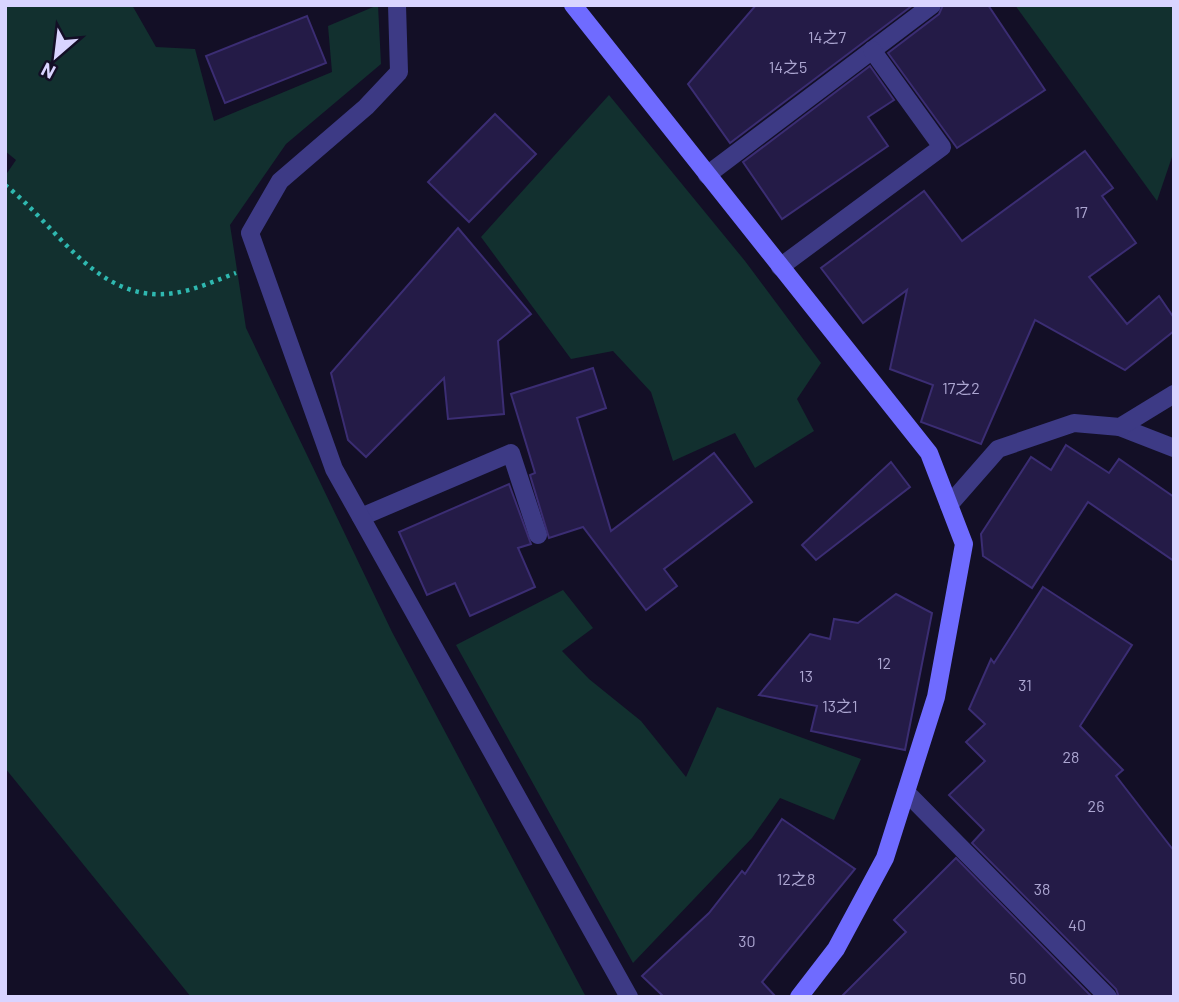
<svg xmlns="http://www.w3.org/2000/svg" width="1179" height="1002" font-family="Barlow,'Noto Sans TC',sans-serif">
<style>
.green{fill:#12302f}
.building{fill:#241b47;stroke:#3b2d73;stroke-width:2}
.lines{fill:none;stroke-linecap:round;stroke-linejoin:round}
.path{stroke:#2fb8b0;stroke-width:4.5;stroke-dasharray:3.5 5;stroke-linecap:butt}
.lane{stroke:#3d3a85;stroke-width:18}
.street{stroke:#3d3a85;stroke-width:18}
.secondary{stroke:#6f6bff;stroke-width:18}
.labels{text-anchor:middle;stroke-width:5;stroke-linejoin:round;paint-order:stroke}
.number-label{font-size:16px;fill:#aca6d1}
</style>
<rect width="100%" height="100%" fill="#130f26"/>
<!-- green -->
<g class="green">
<polygon points="5,5 132,5 156,47 195,49 214,121 332,72 328,26 378,5 381,64 286,144 230,225 246,328 392,632 586,997 191,997 5,768 5,176 16,160 5,151"/>
<polygon points="1015,5 1174,5 1174,151 1157,201"/>
<polygon points="609,95 745,261 821,363 797,399 814,431 755,468 735,433 673,461 651,392 613,351 571,359 481,237"/>
<polygon points="563,590 593,628 562,651 589,679 641,721 686,777 717,707 861,759 834,820 780,798 752,838 633,963 456,645"/>
</g>
<!-- building -->
<g class="building">
<polygon points="756,5 913,5 730,143 688,84"/>
<polygon points="943,5 988,5 1045,90 957,148 888,53 939,14"/>
<polygon points="307,16 326,63 225,103 206,56"/>
<polygon points="870,66 894,100 868,117 888,146 782,219 743,162"/>
<polygon points="495,114 536,154 469,222 428,182"/>
<polygon points="1085,151 1113,188 1102,196 1136,243 1089,277 1127,324 1159,296 1174,318 1174,331 1125,370 1035,320 981,444 921,422 933,385 890,369 907,290 863,323 821,268 924,191 962,241"/>
<polygon points="458,228 531,314 498,341 504,414 448,419 444,378 366,457 348,440 331,373"/>
<polygon points="593,368 606,408 577,418 611,531 714,453 752,502 664,569 677,586 646,610 583,527 549,538 530,475 535,473 511,394"/>
<polygon points="1066,445 1109,473 1119,459 1174,497 1174,561 1088,502 1032,588 983,556 981,534 1031,457 1051,470"/>
<polygon points="891,462 910,487 816,560 802,545"/>
<polygon points="509,484 531,544 518,548 535,587 470,616 455,583 427,595 399,532"/>
<polygon points="1043,587 1132,645 1080,726 1123,770 1116,776 1174,851 1174,997 1119,997 1116,989 972,843 984,830 949,795 985,761 966,742 985,724 969,709 991,659 994,663"/>
<polygon points="896,594 932,613 905,750 811,731 817,706 759,695 810,634 830,639 834,619 858,623"/>
<polygon points="782,819 855,869 762,982 776,997 664,997 642,976 709,913 742,871 745,874"/>
<polygon points="956,858 1092,997 841,997 906,932 894,920"/>
</g>
<g class="lines">
<!-- path -->
<path class="path" d="M5,185C58,226 97,305 175,293C195,290 217,280 236,273"/>
<!-- lane -->
<g class="lane">
<polyline points="1120,427 1174,448"/>
<polyline points="361,517 511,453 538,535"/>
</g>
<!-- street -->
<g class="street">
<polyline points="397,5 399,72 366,107 280,181 250,233 334,469 629,997"/>
<polyline points="707,175 932,5"/>
<polyline points="780,267 942,147 872,50"/>
<polyline points="949,505 998,449 1074,423 1120,427 1174,394"/>
<polyline points="906,792 1108,997"/>
</g>
<!-- secondary -->
<polyline class="secondary" points="573,5 929,453 964,544 936,697 885,858 836,949 799,997"/>
</g>
<g class="labels">
<!-- number labels -->
<g class="number-label">
<text x="827" y="43">14之7</text>
<text x="788" y="73">14之5</text>
<text x="1081" y="218">17</text>
<text x="961" y="394">17之2</text>
<text x="884" y="669">12</text>
<text x="806" y="682">13</text>
<text x="1025" y="691">31</text>
<text x="840" y="712">13之1</text>
<text x="1071" y="763">28</text>
<text x="1096" y="812">26</text>
<text x="796" y="885">12之8</text>
<text x="1042" y="895">38</text>
<text x="1077" y="931">40</text>
<text x="747" y="947">30</text>
<text x="1018" y="984">50</text>
</g>
</g>
<!-- border -->
<rect width="1179" height="1002" fill="none" stroke="#d9d4ff" stroke-width="14"/>
<!-- north arrow -->
<g transform="translate(56 56) rotate(208)" stroke="#130f26" stroke-width="5" paint-order="stroke">
<path d="M0-5L12 26L0 18L-12 26Z" fill="#d9d4ff"/>
<text y="-10" font-size="19" font-weight="bold" text-anchor="middle" fill="#d9d4ff">N</text>
</g>
</svg>
